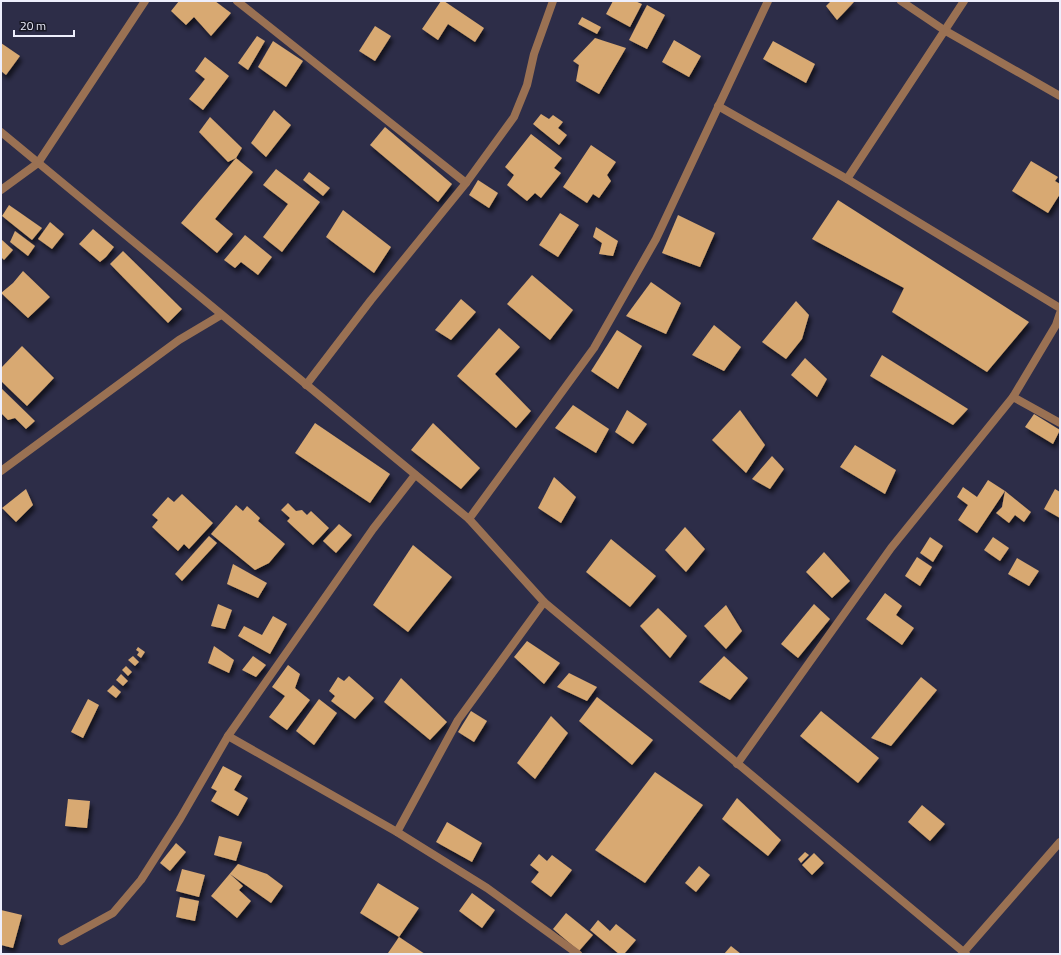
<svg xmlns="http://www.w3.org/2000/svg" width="1061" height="955" font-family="'Titillium Web',sans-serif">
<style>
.building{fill:#d8a972;filter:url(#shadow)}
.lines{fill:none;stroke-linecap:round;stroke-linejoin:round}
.minor{stroke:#9a7153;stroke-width:8}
.tertiary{stroke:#9a7153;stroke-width:8}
</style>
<defs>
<filter id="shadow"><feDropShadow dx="2.5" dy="4.5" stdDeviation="2" flood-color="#0009"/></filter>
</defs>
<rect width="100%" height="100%" fill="#2d2d48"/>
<!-- building -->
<g class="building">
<polygon points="179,1 215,1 231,13 211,36 194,17 186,25 171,11"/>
<polygon points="441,1 444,1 484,28 475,42 448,24 438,40 422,29"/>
<polygon points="613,1 635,1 642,4 630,27 606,14"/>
<polygon points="831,1 853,1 854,2 837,20 826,6"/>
<polygon points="647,5 665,15 647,49 629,40"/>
<polygon points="582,17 601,27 597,34 578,24"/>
<polygon points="375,26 391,36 375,61 359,51"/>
<polygon points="257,36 265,41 248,70 238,63"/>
<polygon points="595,38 626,48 599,94 576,81 579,65 573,61"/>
<polygon points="674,40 701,56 689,77 662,62"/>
<polygon points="273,41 303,61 286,87 258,67"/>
<polygon points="773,41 815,64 806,83 763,59"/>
<polygon points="1,43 20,56 6,75 1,71"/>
<polygon points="205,57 229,76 203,110 189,99 205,79 195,71"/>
<polygon points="274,110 291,125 266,157 251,143"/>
<polygon points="541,114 549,119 553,115 563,122 558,128 567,135 559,145 533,124"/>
<polygon points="210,117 242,148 236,158 228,162 199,132"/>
<polygon points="385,127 452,184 438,202 370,145"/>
<polygon points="531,134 562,158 554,168 561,173 541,198 535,193 527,201 507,185 514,175 505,167"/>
<polygon points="591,145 616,162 607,175 611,181 599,198 593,194 587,203 563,187"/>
<polygon points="236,158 253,172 215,219 233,234 217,253 181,223"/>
<polygon points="1031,161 1058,177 1055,181 1060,184 1060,194 1048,213 1012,191"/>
<polygon points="276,169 320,202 282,252 263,237 288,204 263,185"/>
<polygon points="309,172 330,188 323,196 303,180"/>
<polygon points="478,180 498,193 489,208 469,195"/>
<polygon points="838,200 1029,322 987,372 892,312 904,288 812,239"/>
<polygon points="9,205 42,228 32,240 2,216"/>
<polygon points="343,210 391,247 374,273 326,237"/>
<polygon points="560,213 579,225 558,257 539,245"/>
<polygon points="678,215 715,233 700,267 662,253"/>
<polygon points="50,222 64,234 52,249 38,239"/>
<polygon points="596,227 618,241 613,256 599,254 602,243 593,237"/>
<polygon points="93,229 114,247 106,257 100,262 79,244"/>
<polygon points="15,231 35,246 28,256 10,242"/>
<polygon points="245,235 272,257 258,275 241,262 235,268 224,260"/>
<polygon points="1,239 13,250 4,260 1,257"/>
<polygon points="123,251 182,309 168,323 110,264"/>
<polygon points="23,271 50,297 28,318 1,293 13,283"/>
<polygon points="532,275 573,310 550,340 507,304"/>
<polygon points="651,282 681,303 666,334 626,316"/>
<polygon points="461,299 476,312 451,340 435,330"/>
<polygon points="796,301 809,315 802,339 786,359 762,342"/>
<polygon points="714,325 741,347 724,371 692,355"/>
<polygon points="499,328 520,347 495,374 531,411 516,428 457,376"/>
<polygon points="617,330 642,346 618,389 591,371"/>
<polygon points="22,346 54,378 27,406 1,381 1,368"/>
<polygon points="882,355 968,409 953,425 870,376"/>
<polygon points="805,358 827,379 817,397 791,375"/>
<polygon points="1,388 35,421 26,429 15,418 8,420 1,413"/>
<polygon points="573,405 609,429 596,453 555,428"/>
<polygon points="627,410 647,424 633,444 615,432"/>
<polygon points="740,410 765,445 746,473 712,440"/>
<polygon points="1034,414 1060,430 1053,444 1025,427"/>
<polygon points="315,423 390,474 370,503 295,453"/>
<polygon points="433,423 480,468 461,489 411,450"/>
<polygon points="855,445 896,470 885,494 840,467"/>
<polygon points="772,456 784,469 770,489 752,479"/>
<polygon points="554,477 576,497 561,523 538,508"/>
<polygon points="988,480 1005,491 977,533 958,520 968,505 957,497 963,487 977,497"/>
<polygon points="26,489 33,505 16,522 2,508"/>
<polygon points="1055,489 1060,492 1060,518 1044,509"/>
<polygon points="1005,491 1031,512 1024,522 1015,515 1009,523 996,513 1002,507"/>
<polygon points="182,494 213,523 189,549 184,544 178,551 152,527 158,520 152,515 168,497 174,502"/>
<polygon points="288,503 296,511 302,510 307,515 311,511 329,528 313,545 287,521 290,518 281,510"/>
<polygon points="236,505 243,511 247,506 260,518 258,521 285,544 269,563 255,570 211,534"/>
<polygon points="339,524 352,535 336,553 323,541"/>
<polygon points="685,527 705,549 686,572 665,550"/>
<polygon points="209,536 217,543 182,581 175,574"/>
<polygon points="930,537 943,546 933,562 920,553"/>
<polygon points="993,537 1009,548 1000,561 984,550"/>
<polygon points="611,539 656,576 630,607 586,572"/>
<polygon points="413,545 452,577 408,632 373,605"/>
<polygon points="824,552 850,581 832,598 806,572"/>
<polygon points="917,557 932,567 920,586 905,576"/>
<polygon points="1017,558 1039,571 1029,586 1008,574"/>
<polygon points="233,564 267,583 258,598 227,584"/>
<polygon points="885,593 902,606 896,615 914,628 902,645 866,619"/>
<polygon points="218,604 232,610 225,629 211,626"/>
<polygon points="814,604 830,619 798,658 781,644"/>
<polygon points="726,605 742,631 726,649 704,626"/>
<polygon points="658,608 687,636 670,658 640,626"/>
<polygon points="273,616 287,624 270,654 238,636 244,626 262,635"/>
<polygon points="527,641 560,663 544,684 514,657"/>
<polygon points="214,646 234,660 229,673 208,663"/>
<polygon points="138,647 145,652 141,658 137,655 139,652 136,650"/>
<polygon points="133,656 139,662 135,666 128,660"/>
<polygon points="253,656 266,665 256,677 242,670"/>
<polygon points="724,656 748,678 730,700 699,682"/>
<polygon points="288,665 300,674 295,688 310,700 287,730 269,717 285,696 272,687"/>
<polygon points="126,666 132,672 128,676 122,670"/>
<polygon points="569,673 597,687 587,701 557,687"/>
<polygon points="121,674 128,681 123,686 116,680"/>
<polygon points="349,676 374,698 355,719 331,701 335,696 329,691 338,677 344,681"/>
<polygon points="921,677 937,690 891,746 871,738"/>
<polygon points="401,678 447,722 430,740 384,702"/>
<polygon points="113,685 121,692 116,698 107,691"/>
<polygon points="597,697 653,740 632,765 579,721"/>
<polygon points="88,699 99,705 83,738 71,732"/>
<polygon points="319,699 337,713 314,745 296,731"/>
<polygon points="471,711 487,721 474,742 458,732"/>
<polygon points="821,711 879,758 858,783 800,736"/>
<polygon points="551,716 568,733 535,779 517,763"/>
<polygon points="223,766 242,776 234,790 248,798 238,816 211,801 217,791 211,788"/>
<polygon points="655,772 703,805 645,883 595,850"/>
<polygon points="737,798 781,840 768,856 722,819"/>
<polygon points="68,799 90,801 87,828 65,826"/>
<polygon points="922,805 945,824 930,841 908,822"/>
<polygon points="447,822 482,843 472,862 436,842"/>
<polygon points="219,836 242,842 236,861 214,855"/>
<polygon points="176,843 186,852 170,871 160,863"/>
<polygon points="805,852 809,855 801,863 798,859"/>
<polygon points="814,853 824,863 812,875 802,865"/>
<polygon points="539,854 547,861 552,855 572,870 551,897 531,882 539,872 530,865"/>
<polygon points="238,864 267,874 283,886 271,903 230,874 243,886 239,890 251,901 237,918 211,896"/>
<polygon points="699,866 710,875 696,892 685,883"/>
<polygon points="182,869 205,875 199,897 176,891"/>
<polygon points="378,883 419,908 399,937 360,913"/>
<polygon points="472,893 495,910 482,928 459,911"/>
<polygon points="180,897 199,901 195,921 176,917"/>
<polygon points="1,910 22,915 13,948 1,945"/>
<polygon points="566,913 593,935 579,951 553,929"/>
<polygon points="598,920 610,931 616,924 636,940 624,954 619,954 590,930"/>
<polygon points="399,937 425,954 390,954 388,953"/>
<polygon points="731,946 741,954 724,954"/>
</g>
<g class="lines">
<!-- minor -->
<g class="minor">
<polyline points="237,1 466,183"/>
<polyline points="901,1 944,30 1060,96"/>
<polyline points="718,106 847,179 1060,308"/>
<polyline points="847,179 964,1"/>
<polyline points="1,190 38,163 145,1"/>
<polyline points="306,385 371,300 466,183 514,117 527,85 534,54 553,1"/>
<polyline points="1013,397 1060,423"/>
<polyline points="1,471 179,340 221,315"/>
<polyline points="469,519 594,348 656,239 768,1"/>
<polyline points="228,736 397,832 487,888 578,954"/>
<polyline points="737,764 891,548 1013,397 1056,325 1060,313"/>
<polyline points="397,832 458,720 544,602"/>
<polyline points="62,941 113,913 141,880 180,819 228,736 373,529 415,475"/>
<polyline points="962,954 1060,842"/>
</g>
<!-- tertiary -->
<polyline class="tertiary" points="1,132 469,519 544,602 966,954"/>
</g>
<!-- border -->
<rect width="1061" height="955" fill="none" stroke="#edeefc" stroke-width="4"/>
<!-- scale -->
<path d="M14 30v6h60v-6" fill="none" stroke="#edeefc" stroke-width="2"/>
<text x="20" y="30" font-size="12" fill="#edeefc" stroke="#171723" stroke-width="3" paint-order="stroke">20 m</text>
</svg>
